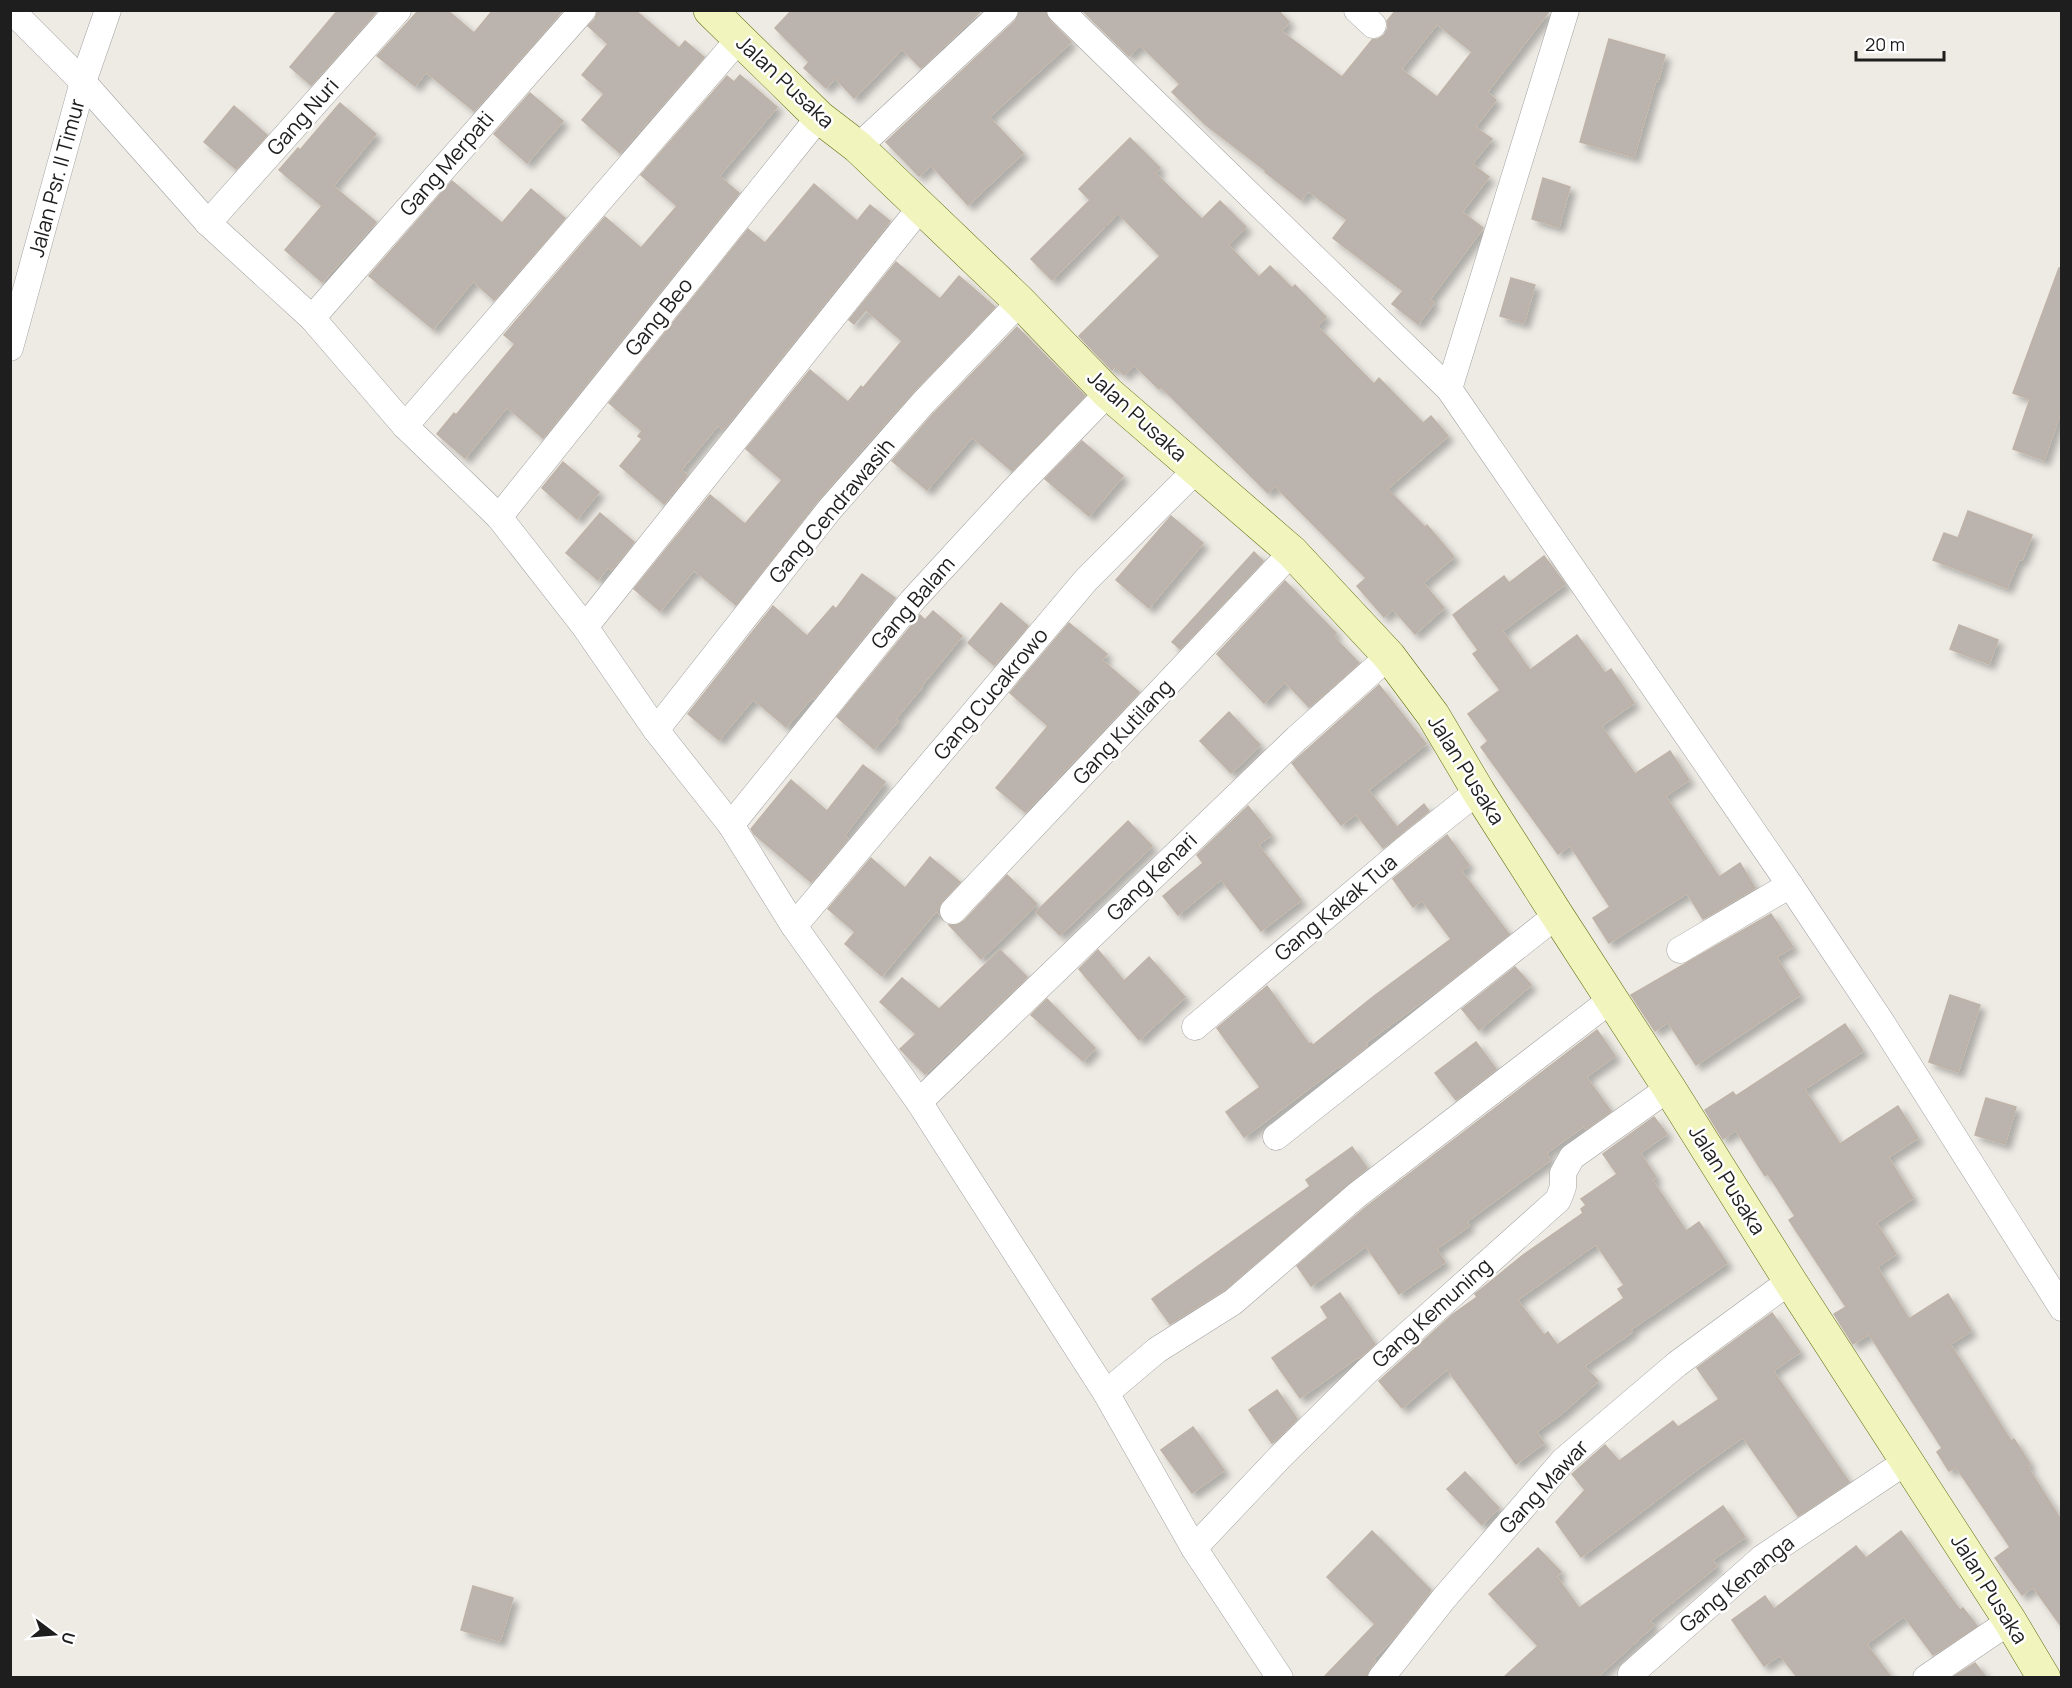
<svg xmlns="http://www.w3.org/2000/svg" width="2072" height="1688" font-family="Manrope,sans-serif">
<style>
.building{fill:#bbb4ae;stroke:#bfb3a8;stroke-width:1.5;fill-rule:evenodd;filter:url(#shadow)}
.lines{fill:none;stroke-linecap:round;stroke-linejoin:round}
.minor-casing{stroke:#a2a2a2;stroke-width:27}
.secondary-casing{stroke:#616e0d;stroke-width:34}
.minor{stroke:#fff;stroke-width:26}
.secondary{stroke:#f1f5bd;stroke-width:33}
.labels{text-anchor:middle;stroke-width:5;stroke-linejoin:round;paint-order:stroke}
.street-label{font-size:21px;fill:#1e1e1e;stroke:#fff}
</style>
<defs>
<filter id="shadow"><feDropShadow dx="5.5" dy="5.5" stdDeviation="3" flood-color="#0004"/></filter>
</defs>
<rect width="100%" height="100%" fill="#eeebe5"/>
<!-- building -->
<g class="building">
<polygon points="338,10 377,11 311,85 290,67"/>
<polygon points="419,10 447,10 474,33 493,10 563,10 474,111 426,72 415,86 377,56"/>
<polygon points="598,10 635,10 679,48 685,41 704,57 620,153 582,120 604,94 582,75 608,44 588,26 595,19"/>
<polygon points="792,10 982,10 921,68 902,49 854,98 835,78 826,88 804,68 809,62 775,28"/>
<polygon points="1020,10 1045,10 1050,21 1071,42 989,117 1023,153 968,205 931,165 919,176 886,142 1015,21"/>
<path d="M1082,10H1278L1289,22L1281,31L1342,77L1372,40L1378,39L1384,35L1388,28L1387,21L1396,10H1550L1487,92L1496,100L1475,127L1492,139L1472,164L1489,177L1462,212L1483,228L1430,299L1434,303L1418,324L1392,304L1403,291L1333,238L1347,220L1308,191L1301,200L1265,172L1266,171L1206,125L1172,92L1180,84L1140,45L1129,56ZM1437,24L1472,52L1437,97L1401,69Z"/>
<polygon points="1609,39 1665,55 1658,81 1656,80 1634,157 1580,142"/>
<polygon points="740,75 777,107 719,176 739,193 543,438 507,407 465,458 437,434 454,413 456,415 515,344 504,335 605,217 641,248 677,206 641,175 727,76 734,82"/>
<polygon points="530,93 563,121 527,163 494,134"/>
<polygon points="340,103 376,134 333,186 376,222 322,282 285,250 322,206 279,170 298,148 300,150"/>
<polygon points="234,106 267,135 236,169 204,142"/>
<polygon points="1130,138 1160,168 1155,173 1202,219 1220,201 1246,227 1228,245 1259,277 1270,266 1292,288 1295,285 1326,317 1317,326 1374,384 1379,378 1423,423 1431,416 1448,436 1387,489 1425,527 1427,525 1454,557 1423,583 1444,608 1415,634 1393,609 1384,617 1357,586 1366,578 1275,486 1268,493 1161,387 1159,389 1134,365 1124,375 1115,366 1112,370 1079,336 1160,256 1118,213 1052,280 1031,259 1090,200 1079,189"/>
<polygon points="1543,178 1570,187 1559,227 1532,219"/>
<polygon points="452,181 502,223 531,189 565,218 494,300 473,281 433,329 369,276"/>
<polygon points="814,184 857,221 870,205 890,221 723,430 718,425 681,470 687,475 664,504 620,466 642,439 638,436 642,431 609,403 748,229 765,243"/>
<polygon points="896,262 940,299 959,276 995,307 912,393 864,447 818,500 736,605 694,570 660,611 634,589 710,495 745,524 782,480 746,449 810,370 848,402 861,386 863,388 902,341 866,310 854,324 849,320"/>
<polygon points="2059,268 2061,268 2061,411 2044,460 2013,449 2030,399 2013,393"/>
<polygon points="1511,278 1535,285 1524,323 1500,316"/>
<polygon points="1017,327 1085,396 1012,471 972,437 927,490 892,461 934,413"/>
<polygon points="1082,441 1123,476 1089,516 1045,479"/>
<polygon points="563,462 599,492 577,519 542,488"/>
<polygon points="1968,511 2032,535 2022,560 2019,559 2007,588 1933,560 1944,533 1958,538"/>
<polygon points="600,513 634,542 611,570 608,567 598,580 566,553"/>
<polygon points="1171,516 1203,543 1149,608 1116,580"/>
<polygon points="1254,552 1263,561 1180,649 1172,642"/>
<polygon points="1544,556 1565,584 1502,631 1530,670 1577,635 1605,673 1611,669 1634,703 1601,726 1635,774 1670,751 1689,780 1665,796 1719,877 1740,863 1755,888 1703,919 1687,893 1609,943 1593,918 1610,907 1570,845 1558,854 1481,747 1488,741 1468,714 1500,690 1473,654 1478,650 1453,615 1504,576 1509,583"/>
<polygon points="862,574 895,598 814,698 813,696 786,727 753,699 719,740 688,714 773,606 807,636 833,606 836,609"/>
<polygon points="1285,581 1336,633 1333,636 1359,663 1309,707 1285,682 1264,703 1217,654"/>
<polygon points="1001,603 1028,626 994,665 968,643"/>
<polygon points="933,611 962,636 921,686 922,687 895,719 898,721 874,749 837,717 920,615 925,620"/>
<polygon points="1069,623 1107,654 1102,660 1139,692 1025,812 996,788 1048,726 1010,693"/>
<polygon points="1959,625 1998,640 1989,664 1950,649"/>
<polygon points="1379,685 1426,744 1368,790 1397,827 1424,804 1429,811 1383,848 1356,814 1341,825 1292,763"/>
<polygon points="1229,712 1260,745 1231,773 1200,741"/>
<polygon points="863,765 885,782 844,836 848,839 811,882 754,834 751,829 791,780 827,811"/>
<polygon points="1248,806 1271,835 1258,845 1301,900 1261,931 1221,879 1178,915 1163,896 1203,863 1197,855"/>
<polygon points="1128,821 1152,846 1060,935 1036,912"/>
<polygon points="1447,835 1469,865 1461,871 1509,934 1442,987 1365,1043 1367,1046 1340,1067 1339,1066 1244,1137 1226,1112 1260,1087 1217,1028 1267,986 1309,1044 1311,1043 1313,1045 1374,996 1451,939 1422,900 1413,907 1393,879"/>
<polygon points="930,857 960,882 942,901 939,907 939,914 936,911 882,976 845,944 855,932 828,909 871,858 905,888"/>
<polygon points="1007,875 1037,904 981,959 949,925 957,925 964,921"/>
<polygon points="1771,914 1793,947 1776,957 1800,995 1696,1065 1668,1022 1655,1031 1631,995"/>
<polygon points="1000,950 1027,977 925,1074 900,1049 916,1034 880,1002 902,978 939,1009"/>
<polygon points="1098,950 1124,981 1149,957 1185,997 1139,1040 1079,969"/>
<polygon points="1515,967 1531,985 1479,1030 1462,1009"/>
<polygon points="1950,995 1980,1005 1958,1072 1929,1062"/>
<polygon points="1047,999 1095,1048 1083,1061 1031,1015"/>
<polygon points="1845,1024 1863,1051 1804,1089 1840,1144 1898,1106 1918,1138 1888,1157 1913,1198 1876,1223 1896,1254 1877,1267 1909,1319 1948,1294 1971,1331 1950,1344 2011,1441 2014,1439 2030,1464 2027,1466 2061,1520 2061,1626 2033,1587 2022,1595 1995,1558 2010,1547 1956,1467 1949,1471 1937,1452 1942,1448 1869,1334 1853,1344 1834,1314 1846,1307 1789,1220 1795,1216 1768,1174 1765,1176 1736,1130 1723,1139 1705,1110 1733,1092 1736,1096"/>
<polygon points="1597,1030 1615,1056 1586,1077 1611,1111 1586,1129 1584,1126 1546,1153 1550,1160 1466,1222 1469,1226 1436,1249 1445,1262 1399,1294 1366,1246 1311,1286 1297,1266 1366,1207"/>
<polygon points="1476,1042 1496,1069 1456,1100 1435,1073"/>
<polygon points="1986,1098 2016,1107 2005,1144 1975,1135"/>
<path d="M1654,1117L1667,1134L1640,1153L1656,1177L1652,1180L1686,1231L1699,1222L1727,1263L1630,1330L1632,1332L1584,1366L1598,1381L1561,1414L1536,1432L1544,1443L1516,1464L1447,1369L1402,1408L1379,1381L1453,1314L1477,1297L1475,1294L1485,1286L1523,1255L1583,1213L1581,1209L1586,1205L1581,1199L1617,1174L1603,1154ZM1596,1244L1624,1285L1618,1289L1624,1298L1557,1345L1548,1332L1544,1335L1517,1300Z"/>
<polygon points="1352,1147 1367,1168 1224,1290 1170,1324 1152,1299 1310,1186 1306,1180"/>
<polygon points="1340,1293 1375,1344 1359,1358 1358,1357 1300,1398 1272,1358 1328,1318 1321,1307"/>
<polygon points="1772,1313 1800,1352 1773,1371 1849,1482 1798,1516 1743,1437 1699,1468 1581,1557 1556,1522 1585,1490 1572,1474 1605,1445 1619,1461 1673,1421 1678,1427 1719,1399 1697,1368"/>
<polygon points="1277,1390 1297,1419 1272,1443 1249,1410"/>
<polygon points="1193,1427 1224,1470 1192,1493 1161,1450"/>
<polygon points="1465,1472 1499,1508 1482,1525 1447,1489"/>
<polygon points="1723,1506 1745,1537 1712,1560 1717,1566 1649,1621 1654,1625 1597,1677 1504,1677 1538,1646 1489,1594 1538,1548 1561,1572 1556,1576 1579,1608"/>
<polygon points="1372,1531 1431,1590 1396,1635 1373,1659 1375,1661 1369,1669 1366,1677 1324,1677 1375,1624 1327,1577"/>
<polygon points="1901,1531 1960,1610 1963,1608 1977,1626 1933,1655 1904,1616 1866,1644 1891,1677 1797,1677 1780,1655 1764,1666 1732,1620 1765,1596 1774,1609 1856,1546 1866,1558"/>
<polygon points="473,1586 513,1598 500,1641 461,1630"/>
<polygon points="1975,1663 1986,1677 1953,1677"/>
</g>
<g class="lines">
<defs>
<g id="minor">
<polyline points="11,10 83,82 208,223 312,318 405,426 499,517 585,627 656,730 731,825 794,926 919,1102 1106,1393 1194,1548 1280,1678"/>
<polyline points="1060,10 1449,389"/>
<polyline points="1357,10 1373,25"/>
<polyline points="1566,10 1449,389 1790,885 1882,1023 2062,1308"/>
<polyline points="858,147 1005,10"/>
<polyline points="208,223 398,10"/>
<polyline points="312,318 583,10"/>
<polyline points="10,348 83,82 108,10"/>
<polyline points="405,426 739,39"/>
<polyline points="499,517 819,117"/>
<polyline points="585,627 920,208"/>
<polyline points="656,730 830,509 923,403 1020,302"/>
<polyline points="731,825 912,601 1013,491 1108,393"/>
<polyline points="953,911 1292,552"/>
<polyline points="794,926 1086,580 1196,470"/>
<polyline points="1680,950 1790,885"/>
<polyline points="1195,1027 1404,850 1478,791"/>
<polyline points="919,1102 1297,738 1389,656"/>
<polyline points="1276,1137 1557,915"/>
<polyline points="1106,1393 1157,1350 1233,1302 1357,1195 1612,999"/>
<polyline points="1194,1548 1280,1457 1367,1371 1558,1200 1563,1187 1563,1173 1572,1157 1669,1088"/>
<polyline points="1631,1674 1762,1558 1907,1461"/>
<polyline points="1381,1678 1445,1597 1563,1461 1677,1364 1790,1281"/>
<polyline points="1926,1678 2010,1621"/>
</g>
<polyline id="secondary" points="710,10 819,117 858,147 1020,302 1108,393 1292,552 1389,656 1433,715 1478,791 1557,915 1669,1088 1790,1281 2010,1621 2044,1678"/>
</defs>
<!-- minor casing -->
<use href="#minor" class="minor-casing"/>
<!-- secondary casing -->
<use href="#secondary" class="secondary-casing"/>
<!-- minor -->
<use href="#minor" class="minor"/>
<!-- secondary -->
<use href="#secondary" class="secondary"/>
</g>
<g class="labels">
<!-- street labels -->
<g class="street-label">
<text transform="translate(785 82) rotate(43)" y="7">Jalan Pusaka</text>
<text transform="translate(303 117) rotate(-48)" y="7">Gang Nuri</text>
<text transform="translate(447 164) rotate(-49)" y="7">Gang Merpati</text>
<text transform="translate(57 178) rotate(-75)" y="7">Jalan Psr. II Timur</text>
<text transform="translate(659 317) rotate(-51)" y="7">Gang Beo</text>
<text transform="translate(1137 416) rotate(42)" y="7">Jalan Pusaka</text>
<text transform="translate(832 511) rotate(-50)" y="7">Gang Cendrawasih</text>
<text transform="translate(913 603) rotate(-49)" y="7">Gang Balam</text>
<text transform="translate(991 694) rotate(-50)" y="7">Gang Cucakrowo</text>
<text transform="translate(1123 732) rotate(-47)" y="7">Gang Kutilang</text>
<text transform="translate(1466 770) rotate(58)" y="7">Jalan Pusaka</text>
<text transform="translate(1152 877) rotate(-44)" y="7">Gang Kenari</text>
<text transform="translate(1336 908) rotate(-40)" y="7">Gang Kakak Tua</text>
<text transform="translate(1727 1180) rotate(58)" y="7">Jalan Pusaka</text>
<text transform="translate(1432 1313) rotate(-42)" y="7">Gang Kemuning</text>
<text transform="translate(1544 1487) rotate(-47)" y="7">Gang Mawar</text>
<text transform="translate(1737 1584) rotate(-39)" y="7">Gang Kenanga</text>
<text transform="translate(1989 1589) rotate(58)" y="7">Jalan Pusaka</text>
</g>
</g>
<!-- border -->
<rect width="2072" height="1688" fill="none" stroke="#1e1e1e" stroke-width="24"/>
<!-- north arrow -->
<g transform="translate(54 1634) rotate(106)" stroke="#ffffff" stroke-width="4.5" paint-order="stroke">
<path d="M0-4.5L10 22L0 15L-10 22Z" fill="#1e1e1e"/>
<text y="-9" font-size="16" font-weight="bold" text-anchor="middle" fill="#1e1e1e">U</text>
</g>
<!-- scale -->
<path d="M1856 51v9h88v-9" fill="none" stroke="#1e1e1e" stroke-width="3"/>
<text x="1865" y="51" font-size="18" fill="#1e1e1e" stroke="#ffffff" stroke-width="4.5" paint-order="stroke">20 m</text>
</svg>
